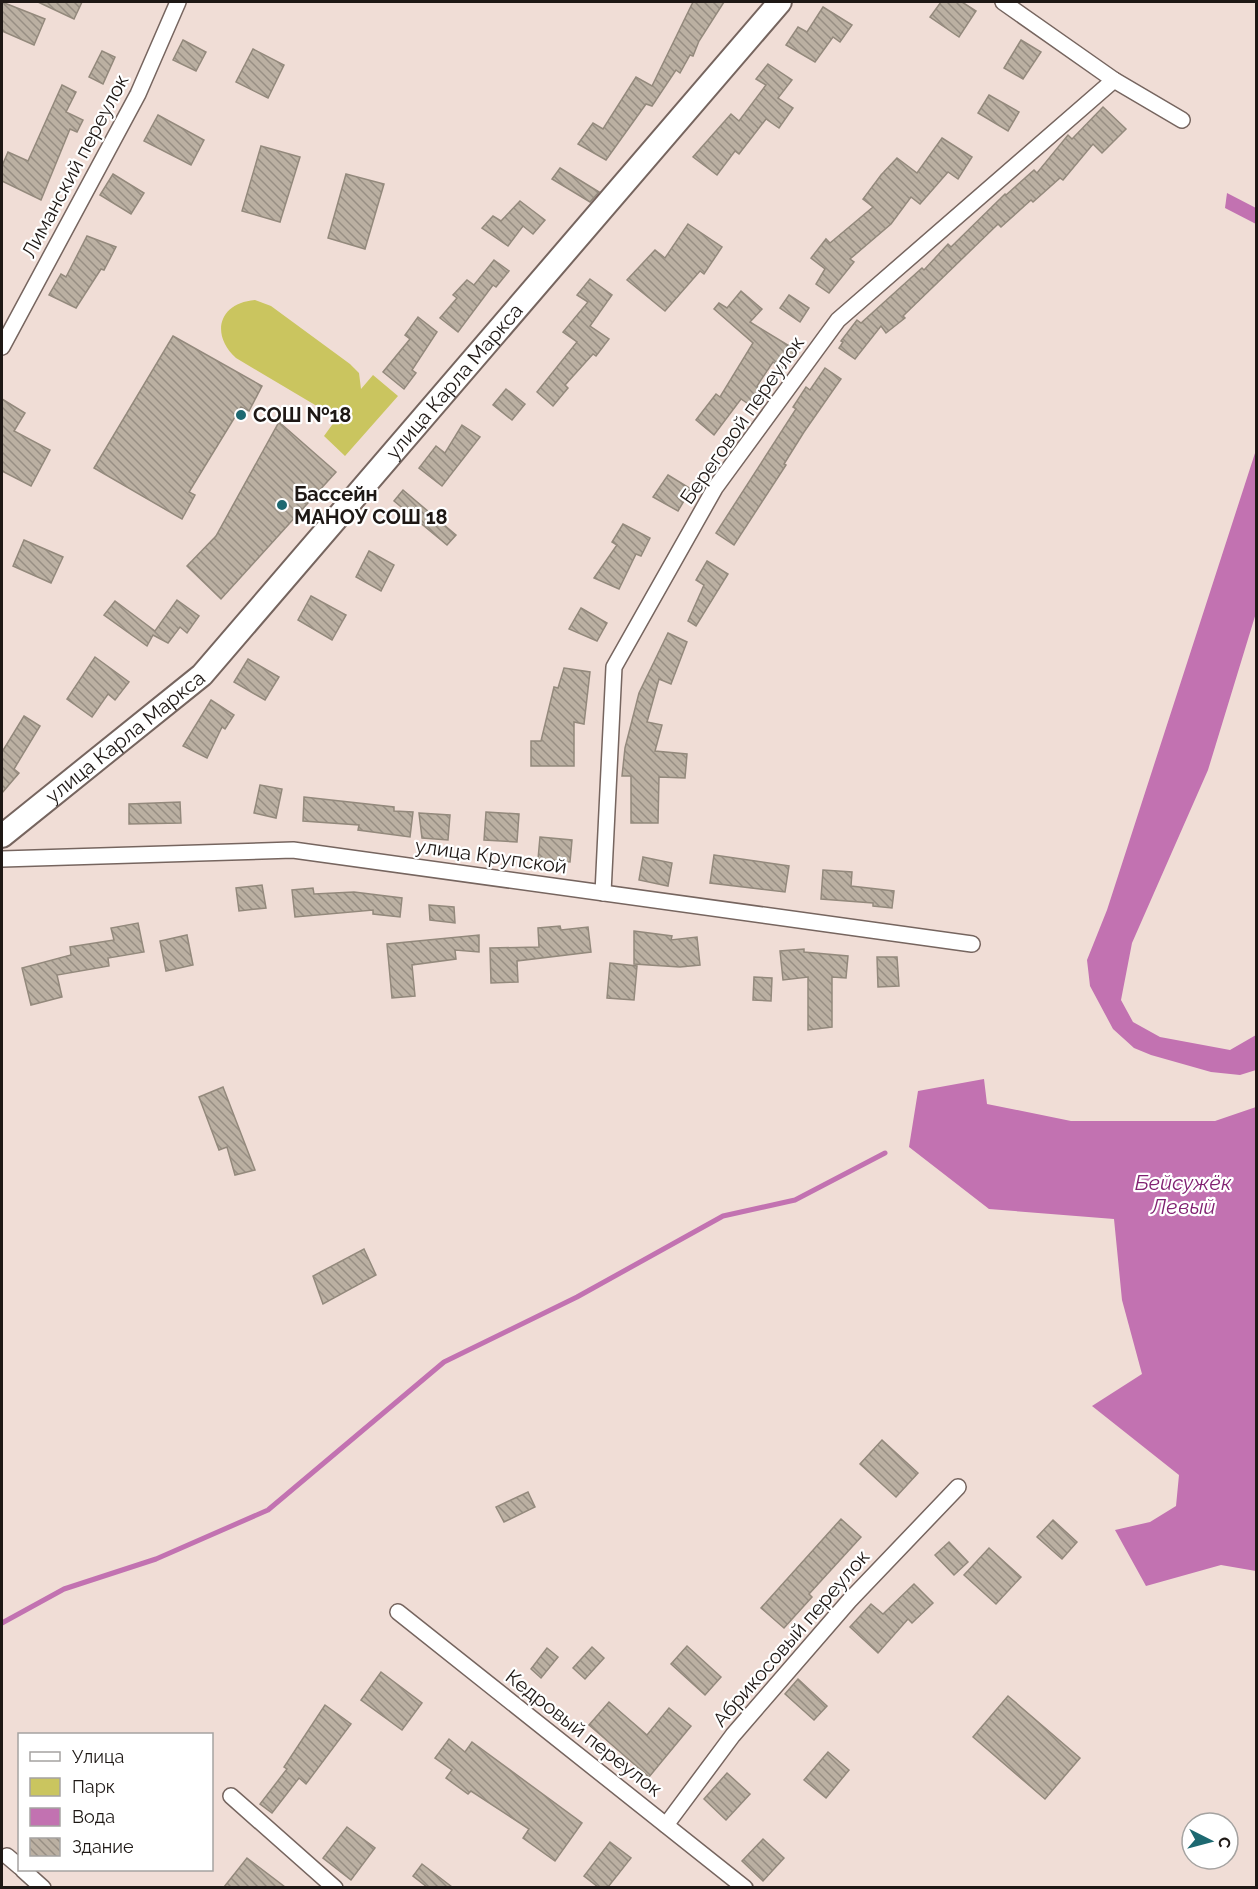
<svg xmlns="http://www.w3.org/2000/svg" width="1258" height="1889" font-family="Raleway,sans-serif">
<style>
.park{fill:#cac55f}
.water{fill:#c272b1}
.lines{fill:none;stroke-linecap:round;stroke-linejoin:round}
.stream{stroke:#c272b1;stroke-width:5}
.building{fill:url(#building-back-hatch);stroke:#93897c;stroke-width:1.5}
.minor-casing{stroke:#76655f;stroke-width:18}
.secondary-casing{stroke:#76655f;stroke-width:26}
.minor{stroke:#fff;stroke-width:15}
.secondary{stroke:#fff;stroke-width:22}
.poi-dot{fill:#1d6971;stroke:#fff;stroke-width:2}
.labels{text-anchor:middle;stroke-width:4.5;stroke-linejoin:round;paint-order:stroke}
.street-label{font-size:20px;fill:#1e1815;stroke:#fff}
.poi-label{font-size:20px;font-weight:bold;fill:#1e1815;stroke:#fff;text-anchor:start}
.water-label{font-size:21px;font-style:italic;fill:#812172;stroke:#fff}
</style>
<defs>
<pattern id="building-back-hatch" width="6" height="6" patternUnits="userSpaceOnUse" patternTransform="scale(1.5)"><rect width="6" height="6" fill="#bbb0a2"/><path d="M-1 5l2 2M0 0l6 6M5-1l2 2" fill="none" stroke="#978e83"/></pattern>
</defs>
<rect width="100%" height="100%" fill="#f0ddd6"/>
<!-- park -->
<path class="park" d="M255,300L271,306L350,364L359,373L361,389L373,375L398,396L345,456L324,436L337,418L236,358C210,334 219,303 255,300Z"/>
<!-- water -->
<g class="water">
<polygon points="1227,193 1256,208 1256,224 1225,208"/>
<polygon points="1256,450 1256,613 1208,770 1132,943 1121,1000 1133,1022 1160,1037 1230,1050 1256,1035 1256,1070 1240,1075 1211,1072 1151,1055 1134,1048 1113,1029 1090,986 1087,960 1107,910"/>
<polygon points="984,1079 987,1104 1071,1121 1215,1121 1256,1107 1256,1571 1221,1565 1146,1586 1115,1530 1150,1522 1176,1506 1179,1475 1092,1406 1142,1374 1122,1300 1114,1219 989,1209 909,1147 918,1091"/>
</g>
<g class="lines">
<!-- stream -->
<polyline class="stream" points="2,1623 64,1589 156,1559 268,1510 444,1362 577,1297 723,1216 795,1200 885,1153"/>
</g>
<!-- building -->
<g class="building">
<polygon points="2,2 45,19 34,45 2,31"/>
<polygon points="38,2 82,2 74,19"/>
<polygon points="693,2 724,2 699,41 693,56 690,55 680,73 676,70 652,106 646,104 606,160 578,144 593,123 603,129 636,77 652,86"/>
<polygon points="941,2 962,2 976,11 959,37 930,17"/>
<polygon points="823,7 852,25 840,42 833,37 815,62 786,45 798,27 807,32"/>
<polygon points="183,40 206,52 196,71 173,60"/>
<polygon points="1021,40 1041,52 1023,79 1004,68"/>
<polygon points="253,49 284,65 268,98 236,82"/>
<polygon points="102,51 115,57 103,84 89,77"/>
<polygon points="768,64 792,80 778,98 793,108 779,128 766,119 739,154 735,151 717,175 693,157 731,114 739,121 766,85 756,79"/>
<polygon points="62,85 76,92 66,112 83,120 77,132 70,129 41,200 2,181 2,166 8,152 28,161"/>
<polygon points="989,95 1019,112 1008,131 978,113"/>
<polygon points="1103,107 1126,129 1102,153 1093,144 1063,180 1060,178 1033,202 1031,200 1001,227 998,224 903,316 905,318 886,333 881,326 855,359 839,348 843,342 841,341 857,320 861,323 922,268 924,270 948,244 951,247 1005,194 1006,195 1034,170 1037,173 1068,135 1072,139"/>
<polygon points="158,115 204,140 191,165 144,141"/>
<polygon points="942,138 972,157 958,179 948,172 920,204 911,197 891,224 850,259 854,262 829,293 816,284 825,269 811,258 826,239 830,243 873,207 863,199 881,175 897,158 917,173"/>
<polygon points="261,146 300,157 280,222 242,211"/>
<polygon points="560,168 599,192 590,202 552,179"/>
<polygon points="113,174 144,193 131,214 100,195"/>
<polygon points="346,174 384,184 365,249 328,238"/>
<polygon points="520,201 545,220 533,234 523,226 508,246 482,228 493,216 501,221"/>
<polygon points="688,224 722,247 704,274 700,271 665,311 627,280 655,250 665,258"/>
<polygon points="87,236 116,247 104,270 101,269 76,308 49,295 61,274 66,277"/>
<polygon points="494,260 509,271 496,287 493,285 458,332 440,318 457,298 453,295 467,280 474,285"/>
<polygon points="590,279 612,295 590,326 609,339 596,356 593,354 565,385 568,388 553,406 537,392 577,342 563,332 588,302 577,295"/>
<polygon points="741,291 762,309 750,322 796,350 784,369 773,362 757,386 761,389 750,405 741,399 714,435 696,420 716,394 720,397 753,343 714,309 719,303 727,308"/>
<polygon points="789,295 809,308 800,322 780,308"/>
<polygon points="418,317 437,332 412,370 416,373 404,389 383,372 410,339 405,335"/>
<polygon points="173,336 262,386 249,411 241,407 189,492 195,495 182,519 94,468"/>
<polygon points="825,368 841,379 804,432 784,464 786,465 734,545 716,533 796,409 793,407 806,387 810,390"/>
<polygon points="506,389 525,404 512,420 493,405"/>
<polygon points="2,399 25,413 14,431 50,450 31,486 2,471"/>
<polygon points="279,422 336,472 221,599 187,566 216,536"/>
<polygon points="462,425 480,437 442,486 419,468 436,446 445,453"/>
<polygon points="668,475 691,489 678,511 653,497"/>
<polygon points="403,490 456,535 447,545 394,501"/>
<polygon points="623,524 650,538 641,556 636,554 619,589 594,578 617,545 612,542"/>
<polygon points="24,540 63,557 51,583 13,566"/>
<polygon points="369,551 394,565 381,591 356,577"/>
<polygon points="707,561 728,574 696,626 688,621 704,585 696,580"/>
<polygon points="311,596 346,615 332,640 298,620"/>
<polygon points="177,600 199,616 187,633 180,627 168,643 153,635 147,646 104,615 115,601 155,631"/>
<polygon points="581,608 607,623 597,641 569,629"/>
<polygon points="668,633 687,642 671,684 659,679 647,722 662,725 655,751 687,754 685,778 659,777 658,823 631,823 631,776 622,776 625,748 639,693"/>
<polygon points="95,657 129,682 115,700 108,694 92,717 67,699"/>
<polygon points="248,659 279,677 265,700 234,682"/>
<polygon points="564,668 590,672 584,724 574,722 574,766 531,766 531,741 541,741 554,687 558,688"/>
<polygon points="211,700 234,715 225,729 222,727 207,758 183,746"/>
<polygon points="24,716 40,726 14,769 19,773 2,793 2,752"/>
<polygon points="260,785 282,789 276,818 254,813"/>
<polygon points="304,797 394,807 394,811 413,812 410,837 358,830 359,825 303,821"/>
<polygon points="180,802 181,823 129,824 129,804"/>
<polygon points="486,812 519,814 517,842 484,840"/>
<polygon points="419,813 450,815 448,840 422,838"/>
<polygon points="540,837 572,840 570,862 538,859"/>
<polygon points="714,855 789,866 785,892 710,883"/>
<polygon points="643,857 672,863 668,886 639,880"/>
<polygon points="823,870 852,872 851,886 894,891 892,908 873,906 873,903 821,899"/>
<polygon points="262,885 266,908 239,911 236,888"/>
<polygon points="313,888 314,894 354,892 402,898 400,917 373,914 373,910 295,917 292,890"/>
<polygon points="429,905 454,907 455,923 430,920"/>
<polygon points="138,923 144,952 108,958 109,966 57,975 62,997 31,1005 22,968 71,955 70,947 114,940 111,928"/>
<polygon points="560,926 561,930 588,927 591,952 517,961 518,982 491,983 490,948 539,947 538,928"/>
<polygon points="634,931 672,936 671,940 697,937 700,965 680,967 634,964"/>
<polygon points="187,935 193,965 166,971 160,941"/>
<polygon points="479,935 479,952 455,950 456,959 412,965 415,996 392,998 387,944"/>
<polygon points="804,949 804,952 848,956 846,978 832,977 832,1027 808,1030 808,977 783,980 780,951"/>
<polygon points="877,957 897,957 899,986 878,987"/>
<polygon points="610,963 637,966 634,1000 607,998"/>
<polygon points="754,977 772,978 771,1001 753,1000"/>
<polygon points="223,1087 255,1170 235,1175 227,1147 219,1150 199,1097"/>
<polygon points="364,1249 376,1275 323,1304 313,1276"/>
<polygon points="882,1440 918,1473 896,1497 860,1464"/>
<polygon points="528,1492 535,1507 504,1522 496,1507"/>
<polygon points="841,1519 861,1537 809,1594 812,1597 784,1628 761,1608"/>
<polygon points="1053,1520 1077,1542 1062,1559 1037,1537"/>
<polygon points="949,1542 968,1562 954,1575 935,1555"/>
<polygon points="989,1548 1021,1577 996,1604 964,1575"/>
<polygon points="914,1584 933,1603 912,1623 908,1619 878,1653 850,1627 871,1604 883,1614"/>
<polygon points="687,1646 721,1677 705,1695 671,1664"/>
<polygon points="592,1647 604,1658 585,1679 573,1668"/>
<polygon points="547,1648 558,1657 541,1678 531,1669"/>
<polygon points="381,1672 422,1703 402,1730 361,1700"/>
<polygon points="798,1679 827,1706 814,1720 785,1694"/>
<polygon points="1008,1696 1080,1758 1045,1799 973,1737"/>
<polygon points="609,1702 647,1735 669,1708 691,1726 649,1777 589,1725"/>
<polygon points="325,1705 351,1724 306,1784 299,1778 272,1813 260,1804 287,1769 284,1767"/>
<polygon points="449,1739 465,1752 472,1742 582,1823 555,1861 523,1838 529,1829 471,1791 468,1794 446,1778 452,1770 435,1758"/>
<polygon points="828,1752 849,1770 826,1798 804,1780"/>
<polygon points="727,1773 750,1794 726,1820 704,1799"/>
<polygon points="347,1827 375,1848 351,1880 323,1858"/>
<polygon points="763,1839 784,1858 763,1881 742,1861"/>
<polygon points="610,1842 631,1858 608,1887 598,1887 584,1876"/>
<polygon points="247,1858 285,1887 224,1887"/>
<polygon points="422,1864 452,1887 427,1887 413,1876"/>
</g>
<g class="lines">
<defs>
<g id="minor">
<polyline points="1003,2 1114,80 1182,120"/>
<polyline points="2,347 138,94 178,2"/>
<polyline points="2,859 293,850 972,944"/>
<polyline points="603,893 614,667 715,488 838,320 1114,80"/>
<polyline points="398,1612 745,1888"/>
<polyline points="231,1796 335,1888"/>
<polyline points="666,1825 733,1735 849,1601 958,1487"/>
<polyline points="7,1856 20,1867"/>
<polyline points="23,1870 43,1888"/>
</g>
<g id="secondary">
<path id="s1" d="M2,836L202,675L780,2"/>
</g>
</defs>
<!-- minor casing -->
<use href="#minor" class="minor-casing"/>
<!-- secondary casing -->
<use href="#secondary" class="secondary-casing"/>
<!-- minor -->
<use href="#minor" class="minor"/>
<!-- secondary -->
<use href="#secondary" class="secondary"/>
</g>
<!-- markers -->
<g class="poi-dot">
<circle cx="241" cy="415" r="6"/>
<circle cx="282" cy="505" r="6"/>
</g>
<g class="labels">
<!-- street labels -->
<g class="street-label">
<text transform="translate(75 166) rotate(-62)" y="7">Лиманский переулок</text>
<text dy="7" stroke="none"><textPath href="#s1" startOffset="644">улица Карла Маркса</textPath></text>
<text transform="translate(742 420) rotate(-55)" y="7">Береговой переулок</text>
<text dy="7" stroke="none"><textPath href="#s1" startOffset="158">улица Карла Маркса</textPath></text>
<text transform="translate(491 856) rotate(8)" y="7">улица Крупской</text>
<text transform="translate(791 1638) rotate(-49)" y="7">Абрикосовый переулок</text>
<text transform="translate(584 1733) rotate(38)" y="7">Кедровый переулок</text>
</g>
<!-- poi labels -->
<g class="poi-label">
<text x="253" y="422">СОШ №18</text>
<text x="294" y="501">Бассейн<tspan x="294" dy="23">МАНОУ СОШ 18</tspan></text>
</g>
<!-- water labels -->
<g class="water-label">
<text x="1183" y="1190">Бейсужёк<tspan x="1183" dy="24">Левый</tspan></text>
</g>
</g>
<!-- border -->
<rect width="1258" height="1889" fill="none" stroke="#1e1815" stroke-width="6"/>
<!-- legend -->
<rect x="18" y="1733" width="195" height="138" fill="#ffffff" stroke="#a5a3a1" stroke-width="1.5"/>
<rect x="30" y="1752" width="30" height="9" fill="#ffffff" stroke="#a5a3a1" stroke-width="1.5"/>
<text x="72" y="1763" font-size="18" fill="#1e1815">Улица</text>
<rect x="30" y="1778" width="30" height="18" fill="#cac55f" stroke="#a5a3a1" stroke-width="1.5"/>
<text x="72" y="1793" font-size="18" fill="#1e1815">Парк</text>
<rect x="30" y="1808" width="30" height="18" fill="#c272b1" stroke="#a5a3a1" stroke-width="1.5"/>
<text x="72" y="1823" font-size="18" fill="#1e1815">Вода</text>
<rect x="30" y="1838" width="30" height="18" fill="url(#building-back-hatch)" stroke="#a5a3a1" stroke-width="1.5"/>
<text x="72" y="1853" font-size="18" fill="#1e1815">Здание</text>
<!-- north arrow -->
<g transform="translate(1210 1841) rotate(96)"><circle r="28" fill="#ffffff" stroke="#a5a3a1" stroke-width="1.5"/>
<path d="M0-4.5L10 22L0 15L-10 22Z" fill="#1d6971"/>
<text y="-9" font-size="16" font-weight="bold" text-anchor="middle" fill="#1e1815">С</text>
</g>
</svg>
